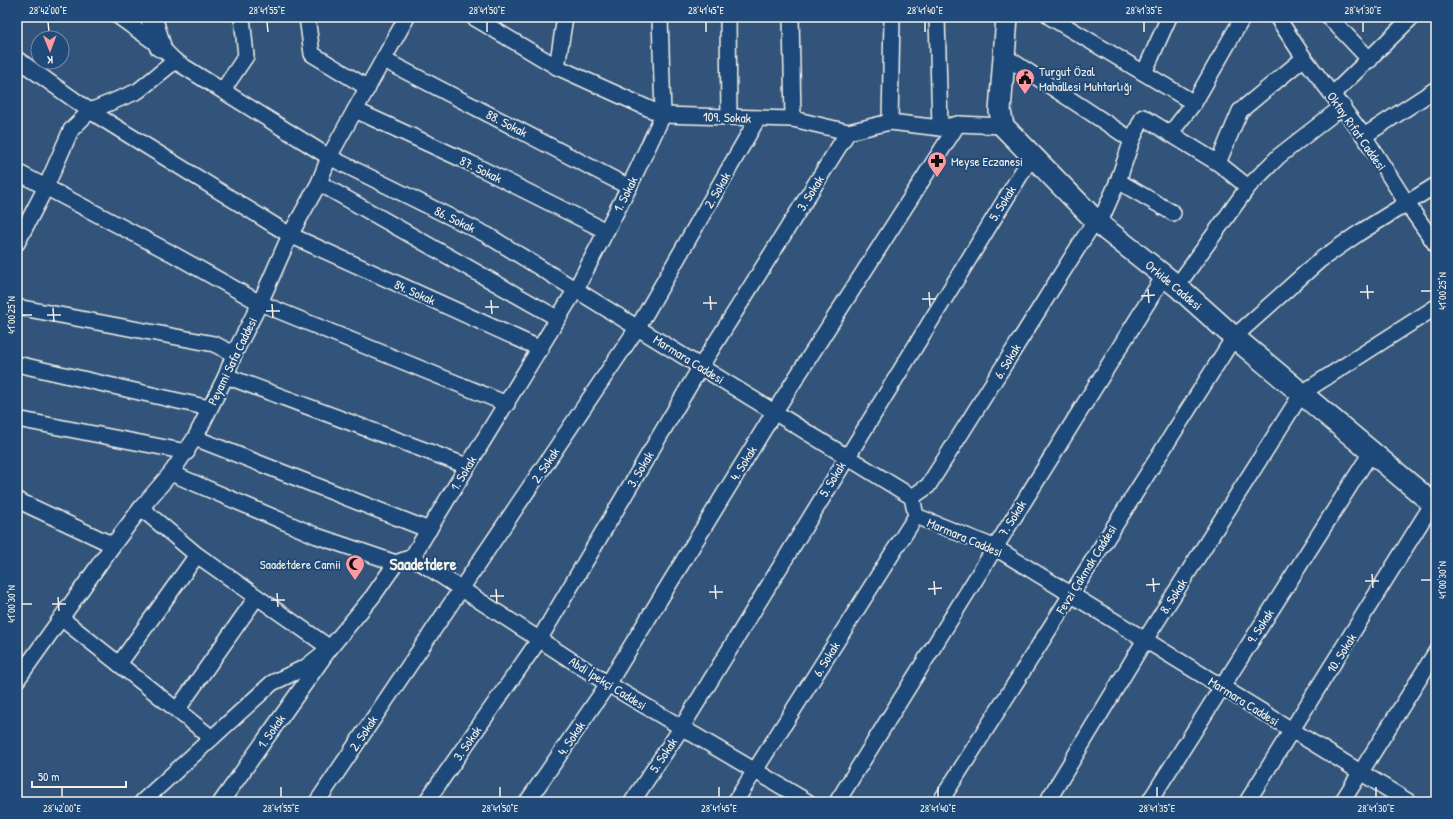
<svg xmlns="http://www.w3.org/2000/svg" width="1453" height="819" font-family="'Patrick Hand',sans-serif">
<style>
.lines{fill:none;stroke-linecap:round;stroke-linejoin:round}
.street-casing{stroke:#f4f1e8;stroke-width:18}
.secondary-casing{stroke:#f4f1e8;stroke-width:24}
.street{stroke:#1f4a7a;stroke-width:15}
.secondary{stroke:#1f4a7a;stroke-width:21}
.ticks{fill:none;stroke:#f4f1e8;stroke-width:1.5}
.labels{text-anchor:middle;stroke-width:4;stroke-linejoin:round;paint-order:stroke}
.poi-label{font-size:13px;fill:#f4f1e8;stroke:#1f4a7a;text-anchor:start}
.street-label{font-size:13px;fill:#f4f1e8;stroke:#1f4a7a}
.district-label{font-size:17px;font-weight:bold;fill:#f4f1e8;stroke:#1f4a7a}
.neatline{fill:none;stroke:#f4f1e8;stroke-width:1.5}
.ticks-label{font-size:10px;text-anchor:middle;fill:#f4f1e8}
</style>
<rect width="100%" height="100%" fill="#32547b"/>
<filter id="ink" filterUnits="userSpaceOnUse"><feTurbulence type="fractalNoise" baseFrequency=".025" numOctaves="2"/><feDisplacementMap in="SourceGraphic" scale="8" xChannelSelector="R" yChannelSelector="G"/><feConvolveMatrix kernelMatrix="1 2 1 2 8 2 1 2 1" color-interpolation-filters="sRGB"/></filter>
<g filter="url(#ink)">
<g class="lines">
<defs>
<g id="street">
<polyline points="119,17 160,46 175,61 329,157 487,235 912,497 916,516 994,547 1409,802"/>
<polyline points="307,17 312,54 368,88"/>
<polyline points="473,17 557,67 663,115 793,119 848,132 890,122 940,128 958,124 1003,126"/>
<polyline points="728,17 729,117"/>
<polyline points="791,17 793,119"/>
<polyline points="937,17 940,128"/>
<polyline points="1050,17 1194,103"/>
<polyline points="1277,17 1304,58 1364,136 1406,202 1436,245"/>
<polyline points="1329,17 1370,60"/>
<polyline points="1003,55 1132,140"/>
<polyline points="17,59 90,111 290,235 541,349"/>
<polyline points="384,60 629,187"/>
<polyline points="557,67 565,17"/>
<polyline points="1144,73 1169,17"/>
<polyline points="223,90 246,56 242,17"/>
<polyline points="1333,94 1412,17"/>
<polyline points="355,110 468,162 606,231"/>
<polyline points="890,122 892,17"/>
<polyline points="1170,134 1194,103 1243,17"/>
<polyline points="1364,136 1436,89"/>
<polyline points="1218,163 1240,111 1304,58"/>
<polyline points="17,172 171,253 260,303 507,404"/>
<polyline points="1118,181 1173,213"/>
<polyline points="319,183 557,318"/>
<polyline points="17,243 46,187 71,130 90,111 138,91 175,61"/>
<polyline points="1177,286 1248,187 1279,156 1343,106"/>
<polyline points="17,307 214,344 234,354"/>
<polyline points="17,364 209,408"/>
<polyline points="226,376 467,466"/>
<polyline points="17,419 187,452"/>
<polyline points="195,438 429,530"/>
<polyline points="171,473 317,536 396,563"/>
<polyline points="912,497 928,486 1089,230 1099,224 1118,181 1132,140 1143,117 1218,163 1248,187"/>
<polyline points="17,500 113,545"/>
<polyline points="141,508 197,555 330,648 306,667 272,683 142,802"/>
<polyline points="412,557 608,684 808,802"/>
<polyline points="61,618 212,738"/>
<polyline points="119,664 197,555"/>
<polyline points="17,680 113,545 141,508 171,473 195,438 226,376 234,354 260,303 290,235 319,183 329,157 355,110 407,17"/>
<polyline points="177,710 256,598"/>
<polyline points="221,802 330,648 373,596 396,563 412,557 576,289 629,187 663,115 660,17"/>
<polyline points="317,802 638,327 758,118"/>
<polyline points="426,802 539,640 701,366 848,132"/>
<polyline points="527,802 608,684 775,411 958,124"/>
<polyline points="632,802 682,727 1032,156"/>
<polyline points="735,802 916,516"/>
<polyline points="837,802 1164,276"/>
<polyline points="940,802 1234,337 1320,260 1359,233 1436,185"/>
<polyline points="1047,802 1145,640 1302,393 1436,307"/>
<polyline points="1149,802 1372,451"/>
<polyline points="1247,802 1433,503"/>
<polyline points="1342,802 1436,652"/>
</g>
<g id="secondary">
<polyline points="151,17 160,46"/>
<polyline points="1007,17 1000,111 1003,126 1099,224 1177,286 1234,337 1436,506"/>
</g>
</defs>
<!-- street casing -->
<use href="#street" class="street-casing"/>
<!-- secondary casing -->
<use href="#secondary" class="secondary-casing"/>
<!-- street -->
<use href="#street" class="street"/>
<!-- secondary -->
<use href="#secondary" class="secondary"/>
</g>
</g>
<!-- ticks -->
<path class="ticks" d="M48,22L49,32M267,22L268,32M487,22V32M706,22V32M925,22V32M1144,22V32M1363,22V32M1367,285L1368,299M1148,289L1149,303M1421,291H1431M929,292L930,306M1360,292H1374M710,296L711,310M1141,296L1155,295M922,299H936M491,300L492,314M703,303H717M272,304L273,318M485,307H499M53,308L54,322M266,311H280M22,315H32M47,315H61M1372,574L1373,588M1153,578L1154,592M1421,580H1431M934,581L935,595M1365,581H1379M715,585L716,599M1146,585L1160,584M496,589L497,603M928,589L942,588M709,592H723M277,593L278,607M490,596H504M58,597L59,611M271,600H285M22,604H32M52,604H66M62,787V797M281,787V797M500,787V797M719,787V797M938,787V797M1157,787V797M1376,787V797"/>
<!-- icons -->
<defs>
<symbol id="civic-pin" viewBox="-11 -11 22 30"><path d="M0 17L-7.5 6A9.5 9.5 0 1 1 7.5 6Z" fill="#ff9aa2" stroke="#1f4a7a"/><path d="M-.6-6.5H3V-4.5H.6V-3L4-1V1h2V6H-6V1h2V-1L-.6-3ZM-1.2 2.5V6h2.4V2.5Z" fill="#111"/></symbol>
<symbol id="pharmacy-pin" viewBox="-11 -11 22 30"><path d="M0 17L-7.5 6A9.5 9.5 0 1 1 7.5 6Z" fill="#ff9aa2" stroke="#1f4a7a"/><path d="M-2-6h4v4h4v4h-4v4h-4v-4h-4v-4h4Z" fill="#111"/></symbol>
<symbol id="mosque-pin" viewBox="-11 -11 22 30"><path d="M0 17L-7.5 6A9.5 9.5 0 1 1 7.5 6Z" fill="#ff9aa2" stroke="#1f4a7a"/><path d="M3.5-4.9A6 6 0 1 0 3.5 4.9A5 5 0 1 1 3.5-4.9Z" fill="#111"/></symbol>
</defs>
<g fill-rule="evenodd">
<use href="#civic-pin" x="1014" y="67" width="22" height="30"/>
<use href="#pharmacy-pin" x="926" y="150" width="22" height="30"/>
<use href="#mosque-pin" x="344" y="553" width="22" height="30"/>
</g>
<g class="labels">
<!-- poi labels -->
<g class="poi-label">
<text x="1039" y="76">Turgut Özal<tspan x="1039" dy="15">Mahallesi Muhtarlığı</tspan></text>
<text x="951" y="166">Meyse Eczanesi</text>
<text x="341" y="569" text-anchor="end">Saadetdere Camii</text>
</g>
<!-- street labels -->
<g class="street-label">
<text transform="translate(727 117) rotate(2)" y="5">109. Sokak</text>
<text transform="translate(507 123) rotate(27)" y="5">88. Sokak</text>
<text transform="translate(1357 131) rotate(55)" y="5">Oktay Rıfat Caddesi</text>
<text transform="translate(481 169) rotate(26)" y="5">87. Sokak</text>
<text transform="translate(717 190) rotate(-60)" y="5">2. Sokak</text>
<text transform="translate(810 193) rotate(-58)" y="5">3. Sokak</text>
<text transform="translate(625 194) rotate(-63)" y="5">1. Sokak</text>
<text transform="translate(1002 203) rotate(-58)" y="5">5. Sokak</text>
<text transform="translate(455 219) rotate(26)" y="5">86. Sokak</text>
<text transform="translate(1174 285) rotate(40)" y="5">Orkide Caddesi</text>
<text transform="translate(415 292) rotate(24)" y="5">84. Sokak</text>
<text transform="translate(689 359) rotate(32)" y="5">Marmara Caddesi</text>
<text transform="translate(232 361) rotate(-64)" y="5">Peyami Safa Caddesi</text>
<text transform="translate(1007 361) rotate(-58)" y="5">6. Sokak</text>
<text transform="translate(743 463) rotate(-58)" y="5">4. Sokak</text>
<text transform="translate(545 465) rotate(-56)" y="5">2. Sokak</text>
<text transform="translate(640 469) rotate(-59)" y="5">3. Sokak</text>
<text transform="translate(463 473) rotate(-59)" y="5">1. Sokak</text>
<text transform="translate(832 479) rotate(-59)" y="5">5. Sokak</text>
<text transform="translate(1012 518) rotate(-58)" y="5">7. Sokak</text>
<text transform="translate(965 537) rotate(23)" y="5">Marmara Caddesi</text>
<text transform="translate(1086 569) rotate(-58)" y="5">Fevzi Çakmak Caddesi</text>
<text transform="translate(1173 596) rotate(-57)" y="5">8. Sokak</text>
<text transform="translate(1260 626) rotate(-57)" y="5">9. Sokak</text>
<text transform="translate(1341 653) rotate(-58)" y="5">10. Sokak</text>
<text transform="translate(826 659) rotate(-58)" y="5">6. Sokak</text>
<text transform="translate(608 683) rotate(32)" y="5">Abdi İpekçi Caddesi</text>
<text transform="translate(1244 701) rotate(32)" y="5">Marmara Caddesi</text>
<text transform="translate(271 731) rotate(-55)" y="5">1. Sokak</text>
<text transform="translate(363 733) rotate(-56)" y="5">2. Sokak</text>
<text transform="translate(571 738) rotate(-56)" y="5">4. Sokak</text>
<text transform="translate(467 743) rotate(-55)" y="5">3. Sokak</text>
<text transform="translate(663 755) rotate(-56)" y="5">5. Sokak</text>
</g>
<!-- district labels -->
<g class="district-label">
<text x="423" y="570">Saadetdere</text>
</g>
</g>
<!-- margin -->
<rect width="1453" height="819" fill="none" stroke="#1f4a7a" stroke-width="44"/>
<!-- north arrow -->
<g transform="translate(50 50) rotate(179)"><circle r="19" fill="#1f4a7a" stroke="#748da6"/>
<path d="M0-3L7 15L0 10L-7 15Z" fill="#ff9aa2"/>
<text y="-6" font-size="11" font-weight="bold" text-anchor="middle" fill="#f4f1e8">K</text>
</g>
<!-- scale -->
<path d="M32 781v6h94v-6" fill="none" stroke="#f4f1e8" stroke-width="2"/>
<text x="38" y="781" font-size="12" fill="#f4f1e8" stroke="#1f4a7a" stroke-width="3" paint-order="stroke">50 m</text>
<rect x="22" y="22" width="1409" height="775" class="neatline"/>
<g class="ticks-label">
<text x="48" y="14">28°42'00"E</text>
<text x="267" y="14">28°41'55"E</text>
<text x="487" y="14">28°41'50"E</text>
<text x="706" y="14">28°41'45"E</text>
<text x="925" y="14">28°41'40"E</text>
<text x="1144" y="14">28°41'35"E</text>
<text x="1363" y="14">28°41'30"E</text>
<text transform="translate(1442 291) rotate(-90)" y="4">41°00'25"N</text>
<text transform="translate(11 315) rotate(-90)" y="4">41°00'25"N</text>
<text transform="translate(1442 580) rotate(-90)" y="4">41°00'30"N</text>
<text transform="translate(11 604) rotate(-90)" y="4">41°00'30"N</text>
<text x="62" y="812">28°42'00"E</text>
<text x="281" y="812">28°41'55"E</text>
<text x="500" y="812">28°41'50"E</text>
<text x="719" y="812">28°41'45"E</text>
<text x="938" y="812">28°41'40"E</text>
<text x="1157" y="812">28°41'35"E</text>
<text x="1376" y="812">28°41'30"E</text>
</g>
</svg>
